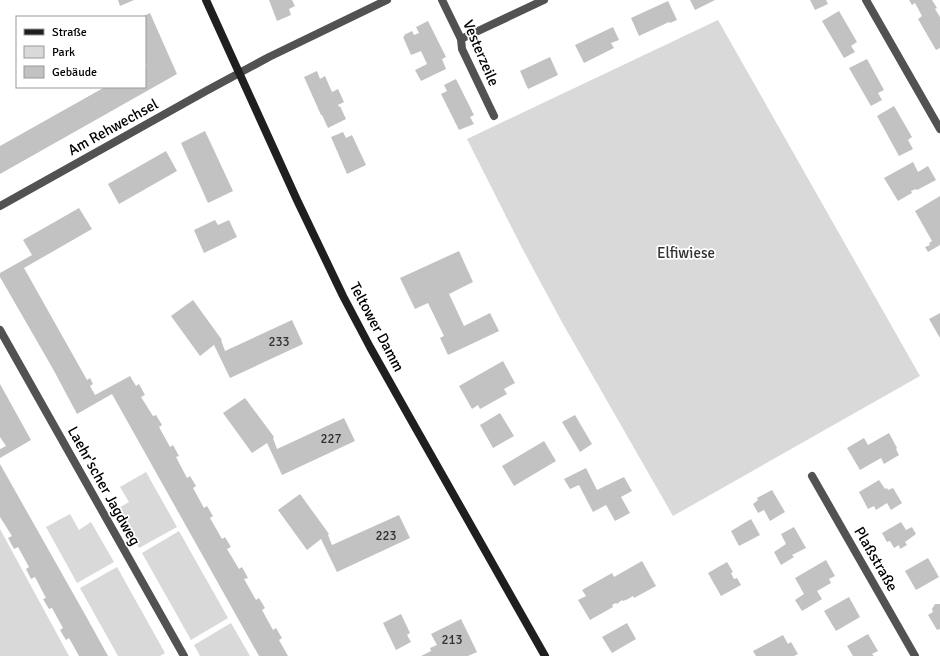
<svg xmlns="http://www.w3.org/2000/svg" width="940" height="656" font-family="Signika,sans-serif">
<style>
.green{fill:#d9d9d9}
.building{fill:#c2c2c2}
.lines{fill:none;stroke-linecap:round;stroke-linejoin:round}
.minor{stroke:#525252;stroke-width:8}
.secondary{stroke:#1f1f1f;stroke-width:8}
.labels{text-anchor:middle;stroke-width:3.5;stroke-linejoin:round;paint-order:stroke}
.number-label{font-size:13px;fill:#303030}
.street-label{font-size:15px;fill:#000;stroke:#fff}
.park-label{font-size:15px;fill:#303030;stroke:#fff}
</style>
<rect width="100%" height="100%" fill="#fff"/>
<!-- green -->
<g class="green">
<polygon points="718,20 920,376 673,516 563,324 522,248 467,139"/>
<polygon points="146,472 177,527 139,548 117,509 129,502 120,487"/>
<polygon points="70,514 79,530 91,522 114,562 77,583 46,527"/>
<polygon points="0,529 69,656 0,656"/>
<polygon points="179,531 228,618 191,640 142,553"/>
<polygon points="117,567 165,653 160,656 118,656 80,588"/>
<polygon points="231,623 250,656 200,656 194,645"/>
</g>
<!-- building -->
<g class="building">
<polygon points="118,0 134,0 120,6"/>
<polygon points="269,0 292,0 295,6 289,9 291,15 277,21"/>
<polygon points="690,0 715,0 695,10"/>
<polygon points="810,0 826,0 828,4 815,10"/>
<polygon points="909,0 932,0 937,8 935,9 940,17 940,48 936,50 918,19 922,16 915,3 912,5"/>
<polygon points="668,1 677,20 670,23 669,22 639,36 631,18"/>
<polygon points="839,11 857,42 851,46 855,52 844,58 822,21"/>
<polygon points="150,13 177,74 0,174 0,146 105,87 145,87 145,65 147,65 145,61 145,17 142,17"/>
<polygon points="428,21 446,57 442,59 446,69 421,81 415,70 427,64 421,51 411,55 403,37 405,36 404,35 412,31 414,35 419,33 416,27"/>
<polygon points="613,27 619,40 611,43 614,48 584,63 575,45"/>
<polygon points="550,57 558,75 528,89 520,71"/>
<polygon points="867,59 884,90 878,93 882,100 871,106 849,68"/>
<polygon points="317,71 320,79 325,76 332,92 338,89 344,102 338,105 339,107 340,106 346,119 328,128 322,115 321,115 304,77"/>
<polygon points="456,79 474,115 470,117 474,124 459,130 441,94 447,91 444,85"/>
<polygon points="894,106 912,137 908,140 913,149 899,156 877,116"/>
<polygon points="205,131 233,191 208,203 181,143"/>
<polygon points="343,132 346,138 352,135 366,165 347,174 331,137"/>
<polygon points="166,151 177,171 119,204 108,184"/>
<polygon points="913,162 918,172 928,166 936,180 917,190 916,189 911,191 912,193 898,201 884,178"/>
<polygon points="940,196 940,245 928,252 925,247 930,245 929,243 932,241 915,211"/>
<polygon points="79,208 92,229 24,268 87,380 90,378 93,384 90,386 95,395 130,376 136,386 139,384 145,395 141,397 153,416 156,415 162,425 159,427 170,447 173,445 179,456 176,457 187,478 190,476 196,486 193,488 204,508 207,506 213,516 210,518 222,539 225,537 231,547 227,549 239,569 242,567 248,578 244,579 256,600 259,598 265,608 262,610 273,630 276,628 282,638 279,640 288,656 259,656 112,394 77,414 53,369 0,277 0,273 32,255 23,240"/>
<polygon points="215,220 218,225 229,220 237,237 204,253 194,230"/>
<polygon points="459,251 473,282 449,294 464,326 490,313 499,331 448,355 440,338 444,336 428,303 415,309 400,278"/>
<polygon points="193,300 222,340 221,340 225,351 292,320 303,344 230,378 214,345 200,356 171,316"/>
<polygon points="940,313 940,338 929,319"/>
<polygon points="503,361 515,383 504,389 507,394 480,409 478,405 472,409 459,386"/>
<polygon points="0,384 31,440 0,458 0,449 6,446 0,437"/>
<polygon points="245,398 274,437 273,438 277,449 344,418 355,441 282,475 267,443 252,453 223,413"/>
<polygon points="500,413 514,436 493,448 480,425"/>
<polygon points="575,415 592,444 580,452 562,422"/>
<polygon points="889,433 897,448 896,449 899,455 884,464 881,458 860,470 847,448 864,438 868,445"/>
<polygon points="544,441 556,461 514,486 502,466"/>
<polygon points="0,464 87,618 108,656 79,656 69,638 66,640 60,630 63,628 52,608 49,609 43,599 46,598 35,577 31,579 26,569 29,567 18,547 14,549 8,538 12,536 0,517"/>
<polygon points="586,468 597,490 624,477 632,491 621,497 630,513 615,521 606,505 593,512 579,485 570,489 564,479"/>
<polygon points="879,480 885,489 887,488 888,490 893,488 902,503 891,510 887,503 876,510 874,506 868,509 859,492"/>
<polygon points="772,490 785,512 770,521 764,510 758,513 753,504 758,500 757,498"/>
<polygon points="300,494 329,534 328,535 332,545 399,515 410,538 337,572 321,539 307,550 278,510"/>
<polygon points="751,519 760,535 739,546 731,531"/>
<polygon points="901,522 906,530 912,527 916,534 905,542 907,545 900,549 899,545 894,548 890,541 887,542 882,533"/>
<polygon points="794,527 806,548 792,555 794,557 781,565 774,552 786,544 781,534"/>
<polygon points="928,558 939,577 916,590 905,571"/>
<polygon points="826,560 835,576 829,579 831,583 817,591 822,599 802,611 795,600 804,594 795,578"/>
<polygon points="642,561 656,586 634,598 633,596 628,599 623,601 622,600 617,604 616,603 612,605 613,607 590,620 578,600 586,596 582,590 612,573 614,577"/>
<polygon points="727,562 733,572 731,573 734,579 737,578 741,585 721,596 708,573"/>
<polygon points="849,597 860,617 836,631 824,611"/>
<polygon points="935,604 940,604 940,629 937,630 928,615 933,612 932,609"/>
<polygon points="401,614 410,633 407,635 411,642 396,650 383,623"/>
<polygon points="461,619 477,652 468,656 421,656 431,651 430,648 437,645 431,634"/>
<polygon points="627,623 636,639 612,653 602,637"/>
<polygon points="868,634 878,651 872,654 874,656 853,656 847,646"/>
<polygon points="783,635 788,644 791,642 798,654 794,656 756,656 753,651"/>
</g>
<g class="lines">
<!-- minor -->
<g class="minor">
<polyline points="442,0 461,39 462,49 494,116"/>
<polyline points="866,0 940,129"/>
<polyline points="461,39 544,0"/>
<polyline points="0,206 206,91 269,57 387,0"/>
<polyline points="0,330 184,656"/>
<polyline points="812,476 915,656"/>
</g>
<!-- secondary -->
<polyline class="secondary" points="206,0 297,200 343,296 370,347 406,411 545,656"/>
</g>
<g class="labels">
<!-- number labels -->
<g class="number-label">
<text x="279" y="346">233</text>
<text x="331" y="443">227</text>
<text x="386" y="540">223</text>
<text x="452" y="644">213</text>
</g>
<!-- street labels -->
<g class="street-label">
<text transform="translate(481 53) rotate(67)" y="5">Vesterzeile</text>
<text transform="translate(113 127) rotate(-29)" y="5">Am Rehwechsel</text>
<text transform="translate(377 327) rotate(62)" y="5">Teltower Damm</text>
<text transform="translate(104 486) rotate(61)" y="5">Laehr'scher Jagdweg</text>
<text transform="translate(876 559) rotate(60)" y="5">Plaßstraße</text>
</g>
<!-- park labels -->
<g class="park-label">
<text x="686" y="258">Elfiwiese</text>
</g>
</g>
<!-- legend -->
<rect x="16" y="16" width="130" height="72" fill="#ffffff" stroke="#999999"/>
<rect x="24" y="29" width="20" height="6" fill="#1f1f1f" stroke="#999999"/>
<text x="52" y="36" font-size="12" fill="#000000">Straße</text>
<rect x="24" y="46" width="20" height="12" fill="#d9d9d9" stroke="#999999"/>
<text x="52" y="56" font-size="12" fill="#000000">Park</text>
<rect x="24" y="66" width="20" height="12" fill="#c2c2c2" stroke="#999999"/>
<text x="52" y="76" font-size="12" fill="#000000">Gebäude</text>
</svg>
